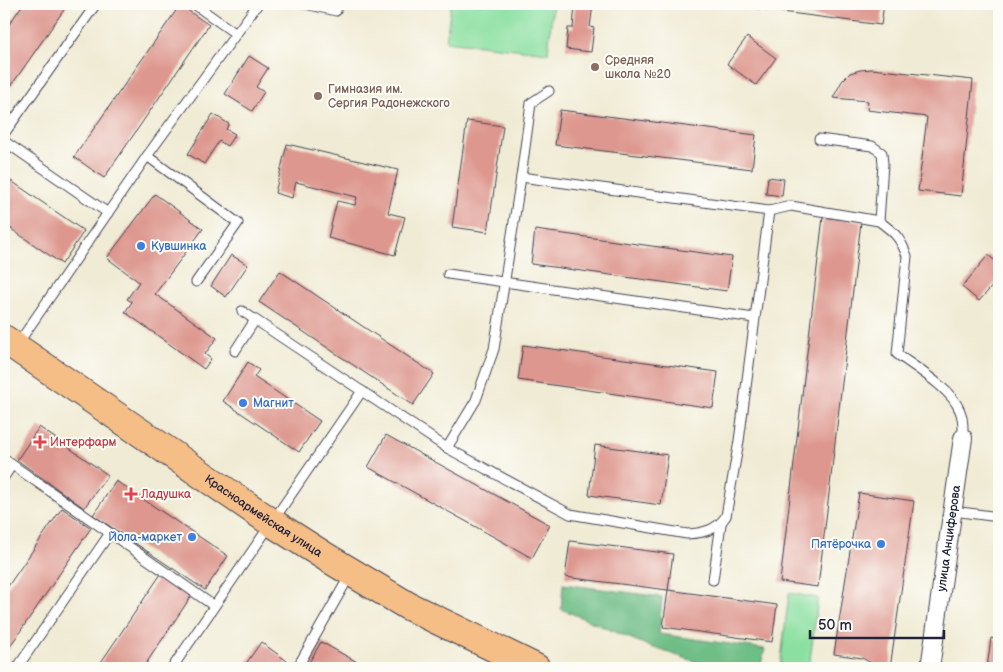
<svg xmlns="http://www.w3.org/2000/svg" width="1003" height="672" font-family="'Balsamiq Sans',sans-serif">
<style>
.green{fill:#8be0a1;stroke:#56816e}
.forest{fill:#70be87;stroke:#497061}
.building{fill:#dd978e}
.lines{fill:none;stroke-linecap:round;stroke-linejoin:round}
.service-casing{stroke:#414052;stroke-width:11}
.minor-casing{stroke:#414052;stroke-width:20}
.primary-casing{stroke:#414052;stroke-width:30}
.service{stroke:#fff;stroke-width:9}
.minor{stroke:#fff;stroke-width:18}
.primary{stroke:#f6be87;stroke-width:28}
.education-dot{fill:#8d6e63;stroke:#fdfcf7;stroke-width:2}
.shop-dot{fill:#3f7fe0;stroke:#fdfcf7;stroke-width:2}
.health-dot{fill:#e0444e;stroke:#fdfcf7;stroke-width:2}
.labels{text-anchor:middle;stroke-width:4;stroke-linejoin:round;paint-order:stroke}
.education-label{font-size:12px;fill:#785e54;stroke:#fdfcf7;text-anchor:start}
.shop-label{font-size:12px;fill:#366cbe;stroke:#fdfcf7;text-anchor:start}
.health-label{font-size:12px;fill:#be3a42;stroke:#fdfcf7;text-anchor:start}
.street-label{font-size:12px;fill:#22223b;stroke:#fdfcf7}
</style>
<rect width="100%" height="100%" fill="#fdfcf7"/>
<filter id="ink" filterUnits="userSpaceOnUse"><feTurbulence type="fractalNoise" baseFrequency=".02" numOctaves="2"/><feDisplacementMap in="SourceGraphic" scale="10" xChannelSelector="R" yChannelSelector="G"/><feConvolveMatrix kernelMatrix="1 2 1 2 8 2 1 2 1" color-interpolation-filters="sRGB"/></filter>
<filter id="wash" filterUnits="userSpaceOnUse"><feTurbulence type="fractalNoise" baseFrequency=".0096" numOctaves="4" result="noise"/><feDisplacementMap in="SourceGraphic" scale="20" xChannelSelector="R" yChannelSelector="G"/><feGaussianBlur stdDeviation="1.12" result="paint"/><feColorMatrix in="noise" values="0 0 0 0 0 0 0 0 0 0 0 0 0 0 0 0 0 1.4 0 .05"/><feComposite in="paint" operator="in"/></filter>
<g filter="url(#wash)">
<rect width="100%" height="100%" fill="#f0ebd4"/>
<!-- green -->
<g class="green">
<polygon points="451,4 553,4 548,53 446,41"/>
<polygon points="789,593 818,598 809,668 780,668"/>
</g>
<!-- forest -->
<polygon class="forest" points="563,584 662,597 659,634 765,649 760,668 715,668 651,647 561,609"/>
<g id="blocks">
<!-- building -->
<g class="building">
<polygon points="23,4 68,4 4,96 4,32"/>
<polygon points="575,4 593,4 590,27 594,28 591,52 566,49 568,28 573,28"/>
<polygon points="722,4 884,4 881,25"/>
<polygon points="180,5 209,25 104,178 74,157"/>
<polygon points="747,37 776,58 756,85 727,64"/>
<polygon points="249,56 268,68 256,87 264,92 252,111 225,94"/>
<polygon points="872,69 973,80 961,196 918,191 927,117 867,110 868,101 833,98 842,81 850,73 860,70"/>
<polygon points="560,110 756,135 752,169 555,145"/>
<polygon points="213,114 229,124 226,129 235,134 227,146 219,141 204,164 188,154"/>
<polygon points="467,121 503,126 488,232 452,227"/>
<polygon points="287,144 398,170 388,213 405,217 395,255 328,238 337,201 355,205 357,197 296,182 292,198 275,193"/>
<polygon points="4,176 84,231 62,264 4,224"/>
<polygon points="768,177 784,179 782,196 766,194"/>
<polygon points="155,194 203,229 155,294 217,338 205,354 211,359 204,369 125,312 132,302 127,299 139,282 107,258"/>
<polygon points="823,217 861,222 818,587 780,582"/>
<polygon points="535,230 732,257 727,291 531,264"/>
<polygon points="231,255 248,265 226,297 211,286"/>
<polygon points="988,255 999,264 999,283 997,281 979,301 962,287"/>
<polygon points="280,271 434,374 413,405 259,302"/>
<polygon points="523,345 718,372 713,408 518,380"/>
<polygon points="248,362 259,370 254,377 320,421 299,452 223,401"/>
<polygon points="39,427 108,475 84,508 17,460"/>
<polygon points="386,435 550,525 532,558 368,467"/>
<polygon points="595,445 668,455 661,505 589,495"/>
<polygon points="116,481 228,556 205,590 93,515"/>
<polygon points="859,493 914,501 890,668 881,668 862,658 834,654"/>
<polygon points="62,508 91,528 4,655 4,592"/>
<polygon points="570,541 673,554 668,590 565,577"/>
<polygon points="161,574 192,595 143,668 97,668"/>
<polygon points="668,590 777,605 772,642 663,627"/>
<polygon points="991,638 999,640 999,668 987,668"/>
<polygon points="261,642 287,661 283,668 243,668"/>
<polygon points="321,642 368,668 306,668"/>
</g>
</g>
</g>
<g filter="url(#ink)">
<use href="#blocks" fill-opacity="0" stroke="#414052" stroke-width="1"/>
<g class="lines">
<defs>
<g id="service">
<polyline points="305,4 336,11 337,4"/>
<polyline points="236,34 258,4"/>
<polyline points="4,134 96,4"/>
<path d="M819,139L872,146L882,153L883,164L879,221C895,233 900,237 907,256L897,354C916,368 952,389 960,411C964,420 963,429 963,438"/>
<polyline points="4,141 108,213"/>
<polyline points="147,156 238,223 196,282"/>
<polyline points="769,211 791,206 879,221"/>
<polyline points="448,274 754,318"/>
<path d="M242,311L447,448L570,514L687,534C704,533 717,530 726,516L739,441L769,211L521,177"/>
<polyline points="17,345 147,156 236,34 194,4"/>
<polyline points="235,351 255,320"/>
<polyline points="447,448 476,400 494,349 521,177 531,103 549,91"/>
<polyline points="4,459 214,606"/>
<polyline points="4,477 12,465"/>
<polyline points="953,511 999,517"/>
<polyline points="713,580 721,524"/>
<polyline points="17,668 110,533"/>
<polyline points="172,668 362,391"/>
<polyline points="297,668 350,575"/>
</g>
<g id="minor">
<path id="s1" d="M930,668L963,438"/>
</g>
<g id="primary">
<path id="s2" d="M4,339L271,522L326,557L408,606L536,668"/>
</g>
</defs>
<!-- service casing -->
<use href="#service" class="service-casing"/>
<!-- minor casing -->
<use href="#minor" class="minor-casing"/>
<!-- primary casing -->
<use href="#primary" class="primary-casing"/>
<!-- service -->
<use href="#service" class="service"/>
<!-- minor -->
<use href="#minor" class="minor"/>
<!-- primary -->
<use href="#primary" class="primary"/>
</g>
</g>
<!-- markers -->
<g class="education-dot">
<circle cx="595" cy="67" r="5"/>
<circle cx="318" cy="96" r="5"/>
</g>
<g class="shop-dot">
<circle cx="141" cy="246" r="5"/>
<circle cx="243" cy="403" r="5"/>
<circle cx="192" cy="537" r="5"/>
<circle cx="881" cy="544" r="5"/>
</g>
<g class="health-dot">
<path d="M37.5 434.5h5v5h5v5h-5v5h-5v-5h-5v-5h5z"/>
<path d="M128.5 486.5h5v5h5v5h-5v5h-5v-5h-5v-5h5z"/>
</g>
<g class="labels">
<!-- education labels -->
<g class="education-label">
<text x="605" y="64">Средняя<tspan x="605" dy="14">школа №20</tspan></text>
<text x="328" y="93">Гимназия им.<tspan x="328" dy="14">Сергия Радонежского</tspan></text>
</g>
<!-- shop labels -->
<g class="shop-label">
<text x="151" y="250">Кувшинка</text>
<text x="253" y="407">Магнит</text>
<text x="182" y="541" text-anchor="end">Йола-маркет</text>
<text x="871" y="548" text-anchor="end">Пятёрочка</text>
</g>
<!-- health labels -->
<g class="health-label">
<text x="50" y="446">Интерфарм</text>
<text x="141" y="498">Ладушка</text>
</g>
<!-- street labels -->
<g class="street-label">
<text dy="4" stroke="none"><textPath href="#s2" startOffset="314">Красноармейская улица</textPath></text>
<text dy="4" stroke="none"><textPath href="#s1" startOffset="131">улица Анциферова</textPath></text>
</g>
</g>
<!-- margin -->
<rect width="1003" height="672" fill="none" stroke="#fdfcf7" stroke-width="20"/>
<!-- scale -->
<path d="M810 630v8h134v-8" fill="none" stroke="#22223b" stroke-width="2.5"/>
<text x="818" y="630" font-size="15" fill="#22223b" stroke="#fdfcf7" stroke-width="4" paint-order="stroke">50 m</text>
</svg>
